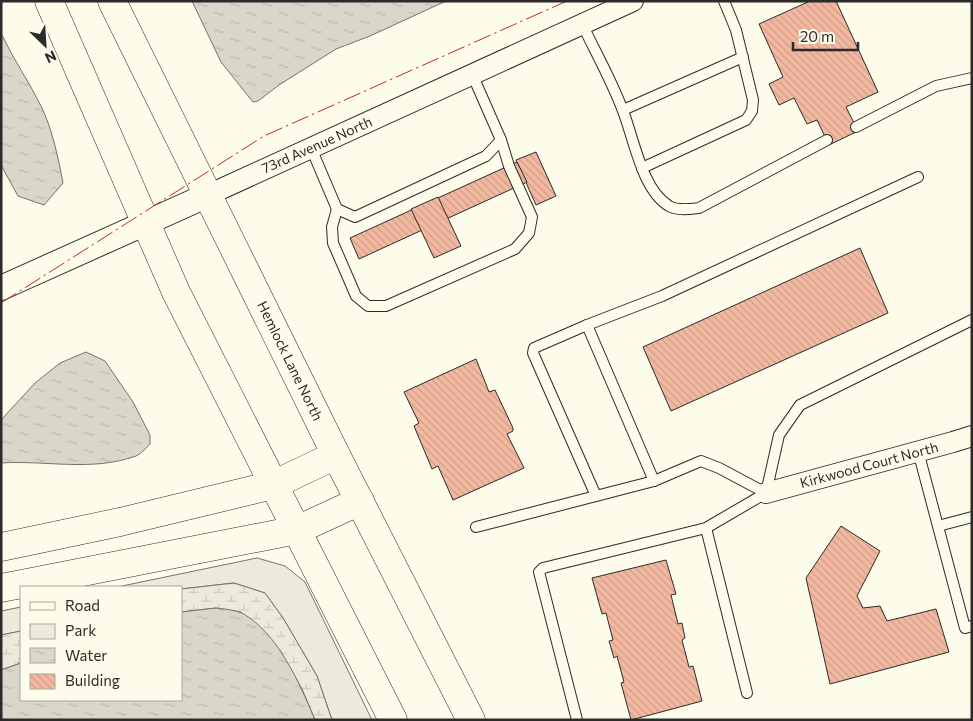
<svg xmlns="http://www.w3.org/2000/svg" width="973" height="721" font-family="Commissioner,sans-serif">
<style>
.green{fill:#ecebdb;stroke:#74746e}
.wetland{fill:url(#wetland-marsh);stroke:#74746e}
.water{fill:url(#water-ripples);stroke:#74746e}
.building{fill:url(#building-back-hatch);stroke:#2b2b2b}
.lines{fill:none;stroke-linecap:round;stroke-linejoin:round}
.service-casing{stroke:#2b2b2b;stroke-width:12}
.minor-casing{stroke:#2b2b2b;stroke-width:22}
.tertiary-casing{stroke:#2b2b2b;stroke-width:26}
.secondary-casing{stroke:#2b2b2b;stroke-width:29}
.motorway-casing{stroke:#2b2b2b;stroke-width:29}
.service{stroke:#fdfbea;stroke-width:10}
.minor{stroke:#fdfbea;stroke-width:20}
.tertiary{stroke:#fdfbea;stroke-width:24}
.secondary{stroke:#fdfbea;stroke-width:28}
.motorway{stroke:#fdfbea;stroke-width:28}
.power{stroke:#c62828;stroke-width:1;stroke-dasharray:18 4 2.5 4;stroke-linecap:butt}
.labels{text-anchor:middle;stroke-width:4;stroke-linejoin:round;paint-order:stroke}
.street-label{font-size:14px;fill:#2b2b2b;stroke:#fdfbea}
</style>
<defs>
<pattern id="wetland-marsh" width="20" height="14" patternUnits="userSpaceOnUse" patternTransform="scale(1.25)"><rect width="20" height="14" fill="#ecebdb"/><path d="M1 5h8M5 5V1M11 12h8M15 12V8" fill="none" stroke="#cbcabc"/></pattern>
<pattern id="water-ripples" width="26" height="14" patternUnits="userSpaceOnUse" patternTransform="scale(1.25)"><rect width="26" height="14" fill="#d8d7c9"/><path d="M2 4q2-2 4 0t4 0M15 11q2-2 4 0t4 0" fill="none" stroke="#bab9ad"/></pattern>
<pattern id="building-back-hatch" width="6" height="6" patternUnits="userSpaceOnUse" patternTransform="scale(1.25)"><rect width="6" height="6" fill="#f2b8a0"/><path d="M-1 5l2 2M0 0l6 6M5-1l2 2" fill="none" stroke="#d09e8a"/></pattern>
</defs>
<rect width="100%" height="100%" fill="#fdfbea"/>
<!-- green -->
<g class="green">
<polygon points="257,558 285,566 305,582 372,720 332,720 317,676 283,618 265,593 234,583 181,589 181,587 117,587"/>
<polygon points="21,607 21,631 1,635 1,611"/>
</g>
<!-- wetland -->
<g class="wetland">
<polygon points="234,583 265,593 283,618 317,676 332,720 315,720 302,689 280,651 241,612 216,608 181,612 181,589"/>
<polygon points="21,631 21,663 1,670 1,635"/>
</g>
<!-- water -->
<g class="water">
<polygon points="192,1 446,1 370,36 336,49 279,85 258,101 253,102 221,62"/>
<path d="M1,33C13,59 30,83 42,108C53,132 58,157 63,183L44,205L18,196L1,165Z"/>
<path d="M86,352L105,361L133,402L150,435V444C146,448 141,454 136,456C92,472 45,460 1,463V420L35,383L60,363Z"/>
<path d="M216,608C224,609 235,610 242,613C278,633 300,684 315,720H1V670L21,663V700H181V612Z"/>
</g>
<!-- building -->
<g class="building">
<polygon points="810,1 836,1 878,92 846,107 858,131 829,145 817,120 807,124 794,98 779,105 769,84 783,77 759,24"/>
<polygon points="536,152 556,196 536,205 516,160"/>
<polygon points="517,162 527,182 359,259 350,238"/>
<polygon points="438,197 461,246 434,258 411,209"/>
<polygon points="860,248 888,313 671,411 643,347"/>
<polygon points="476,359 489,392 495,390 513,428 513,431 507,434 524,468 453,500 438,466 432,469 414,426 419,423 404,392"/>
<polygon points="841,526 880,551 857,596 863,608 880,606 887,621 936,609 949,652 830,684 806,578"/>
<polygon points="666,560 676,594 671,595 678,624 682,623 685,638 682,640 689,667 693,666 702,701 631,720 621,683 624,682 617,656 614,658 609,641 613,640 606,613 602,614 592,578"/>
</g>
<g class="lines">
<defs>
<g id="service">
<path d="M582,24C596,53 612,81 623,111C634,139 642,190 669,206C677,211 691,209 699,208L827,140"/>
<polyline points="623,110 743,57"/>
<polyline points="856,127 936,86 972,78"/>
<polyline points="311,148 337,209 355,217 486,156 501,140 472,74"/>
<polyline points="642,168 746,120 752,111 753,100 736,30 724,1"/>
<polyline points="337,209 332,227 333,243 356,296 368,306 386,306 515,249 529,233 532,217 509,166 501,140"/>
<polyline points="587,325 662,296 918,177"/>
<polyline points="918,451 965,628 972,626"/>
<polyline points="596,496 533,353 534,348 587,325 654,481"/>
<polyline points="938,526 972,517"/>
<polyline points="476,527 654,481 701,461 719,468 766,493"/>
<polyline points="706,528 747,693"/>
<polyline points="577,720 539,572 543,568 706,528 766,493 779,435 800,405 972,320"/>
</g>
<g id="minor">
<polyline points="208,195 633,1"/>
<polyline points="766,493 953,442 972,436"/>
</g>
<polyline id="tertiary" points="1,288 208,195"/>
<g id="secondary">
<polyline points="49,1 176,292 393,720"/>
<polyline points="112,1 336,455 471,720"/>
</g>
<g id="motorway">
<polyline points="1,547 120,522 273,485 336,455"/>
<polyline points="1,588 297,530 360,501"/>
</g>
</defs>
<!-- service casing -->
<use href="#service" class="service-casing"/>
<!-- minor casing -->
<use href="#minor" class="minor-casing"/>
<!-- tertiary casing -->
<use href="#tertiary" class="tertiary-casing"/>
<!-- secondary casing -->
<use href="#secondary" class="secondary-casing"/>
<!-- motorway casing -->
<use href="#motorway" class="motorway-casing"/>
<!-- service -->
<use href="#service" class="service"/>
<!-- minor -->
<use href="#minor" class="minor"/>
<!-- tertiary -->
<use href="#tertiary" class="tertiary"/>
<!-- secondary -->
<use href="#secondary" class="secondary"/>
<!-- motorway -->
<use href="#motorway" class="motorway"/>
<!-- power -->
<polyline class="power" points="1,303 264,136 567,1"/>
</g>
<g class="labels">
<!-- street labels -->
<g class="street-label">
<text transform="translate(317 145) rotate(-24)" y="5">73rd Avenue North</text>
<text transform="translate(290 361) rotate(64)" y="5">Hemlock Lane North</text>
<text transform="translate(869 465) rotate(-15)" y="5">Kirkwood Court North</text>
</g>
</g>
<!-- border -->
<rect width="973" height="721" fill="none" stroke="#2b2b2b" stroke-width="5"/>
<!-- legend -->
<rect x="20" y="586" width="162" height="115" fill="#fdfbea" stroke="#a9a89e"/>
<rect x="30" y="602" width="25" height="8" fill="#fdfbea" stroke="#a9a89e"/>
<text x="65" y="611" font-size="15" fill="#2b2b2b">Road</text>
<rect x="30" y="624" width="25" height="15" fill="#ecebdb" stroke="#a9a89e"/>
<text x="65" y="636" font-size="15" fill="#2b2b2b">Park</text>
<rect x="30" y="648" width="25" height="15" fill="url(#water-ripples)" stroke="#a9a89e"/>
<text x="65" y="661" font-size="15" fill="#2b2b2b">Water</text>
<rect x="30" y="674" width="25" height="15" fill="url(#building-back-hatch)" stroke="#a9a89e"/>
<text x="65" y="686" font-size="15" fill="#2b2b2b">Building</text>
<!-- north arrow -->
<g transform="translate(45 45) rotate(155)" stroke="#fdfbea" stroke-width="4" paint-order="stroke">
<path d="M0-4L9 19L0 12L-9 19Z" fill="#2b2b2b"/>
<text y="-8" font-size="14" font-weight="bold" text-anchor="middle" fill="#2b2b2b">N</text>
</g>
<!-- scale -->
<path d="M793 42v8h65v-8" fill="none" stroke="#2b2b2b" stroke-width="2.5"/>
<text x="800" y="42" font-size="15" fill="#2b2b2b" stroke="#fdfbea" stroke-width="4" paint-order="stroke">20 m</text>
</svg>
